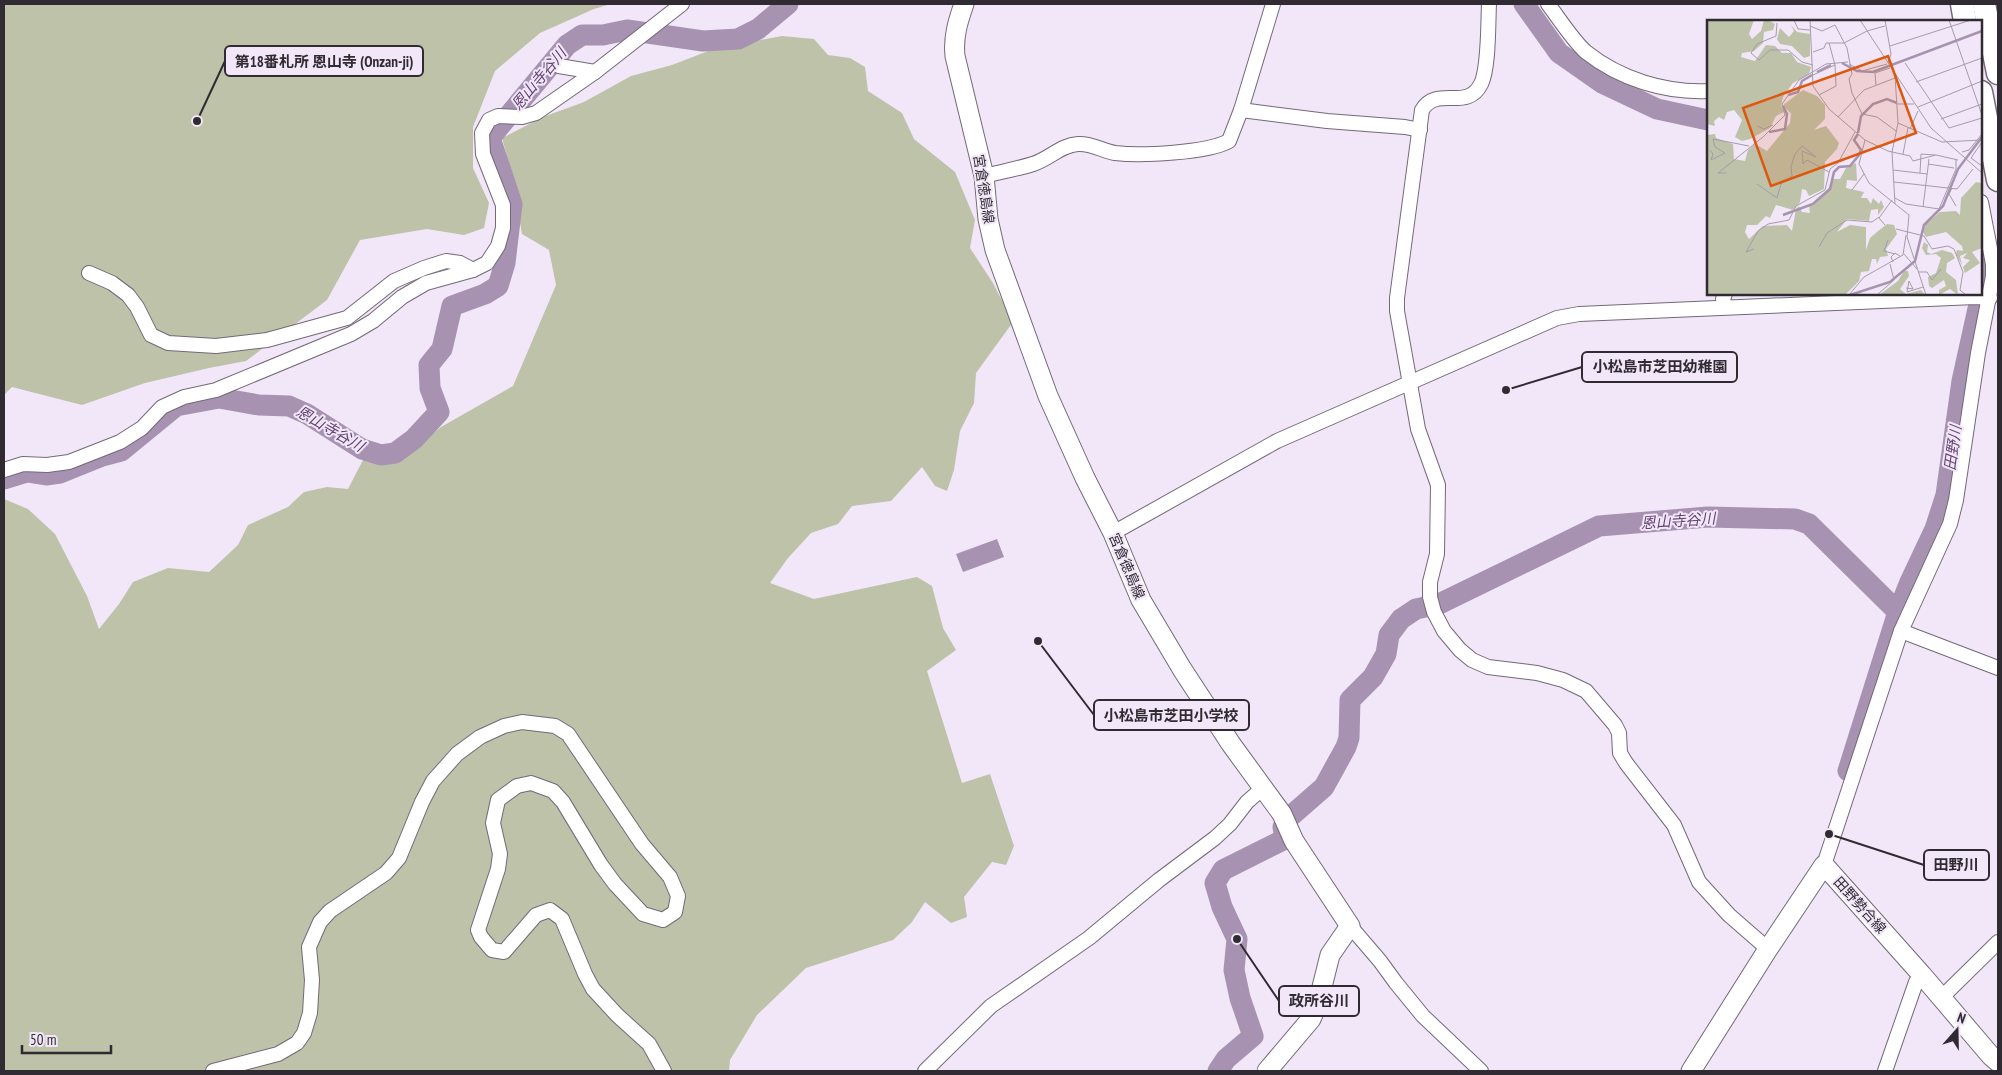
<svg xmlns="http://www.w3.org/2000/svg" width="2002" height="1075" font-family="'PT Sans Narrow','Noto Sans JP',sans-serif">
<style>
.green{fill:#bdc2a9}
.water{fill:#a792b1}
.lines{fill:none;stroke-linecap:round;stroke-linejoin:round}
.river{stroke:#a792b1;stroke-width:21}
.minor-casing{stroke:#736977;stroke-width:16}
.secondary-casing{stroke:#736977;stroke-width:21}
.trunk-casing{stroke:#736977;stroke-width:25}
.minor{stroke:#fff;stroke-width:14}
.secondary{stroke:#fff;stroke-width:19}
.trunk{stroke:#fff;stroke-width:22}
.labels{text-anchor:middle;stroke-width:4;stroke-linejoin:round;paint-order:stroke}
.street-label{font-size:14px;fill:#302b32;stroke:#f2e7f8}
.water-label{font-size:15px;font-style:italic;fill:#62436f;stroke:#f2e7f8}
.inset-river{fill:none;stroke:#a792b1;stroke-width:2.5}
.inset-road{fill:none;stroke:#a49ca9;stroke-width:1}
.view{fill:#df570e;fill-opacity:0.15;stroke:#df570e;stroke-width:2.5}
.inset-edge{fill:none;stroke:#302b32;stroke-width:2.5}
.leader{fill:none;stroke:#302b32;stroke-width:2}
.callout-dot{fill:#302b32;stroke:#f2e7f8;stroke-width:2}
.callout{fill:#f2e7f8;stroke:#302b32;stroke-width:2}
.callout-label{font-size:15px;text-anchor:middle;font-weight:bold;fill:#302b32}
</style>
<rect width="100%" height="100%" fill="#f2e7f8"/>
<!-- green -->
<g class="green">
<polygon points="4,4 611,4 594,9 540,33 495,71 473,127 473,168 489,203 484,228 464,235 427,229 360,240 327,300 246,361 209,368 145,383 82,405 12,387 4,395"/>
<polygon points="782,36 814,39 828,55 850,58 865,67 868,91 902,113 914,139 955,172 975,220 970,248 993,283 1013,322 976,373 974,403 960,431 954,470 947,491 935,486 922,467 891,501 852,506 838,524 811,533 788,558 770,583 814,599 917,577 932,586 943,628 956,650 927,671 962,783 990,774 1014,846 1006,865 992,862 964,897 967,917 951,923 925,902 912,922 893,940 806,968 757,1015 730,1060 729,1071 4,1071 4,499 28,509 55,534 87,596 99,629 119,604 133,582 168,568 209,572 238,545 248,525 288,507 304,492 327,487 348,489 363,460 402,457 441,427 513,386 556,285 549,250 522,234 511,171 502,138 543,117 584,102 631,76 672,65 716,48"/>
</g>
<!-- water -->
<polygon class="water" points="997,539 1004,557 963,572 956,554"/>
<g class="lines">
<!-- river -->
<g class="river">
<polyline points="1524,4 1559,53 1602,83 1657,109 1708,120"/>
<polyline points="4,479 27,472 46,475 60,473 102,456 121,451 176,406 219,398 259,405 289,406 307,414 362,449 381,455 395,453 414,439 439,412 430,388 429,365 442,349 452,306 485,294 498,286 505,263 512,204 490,138 567,45 582,35 603,35 627,30 703,41 738,39 758,29 788,4"/>
<polyline points="1848,771 1898,612 1910,582 1935,529 1946,495 1962,381 1983,286 1985,264 1981,245"/>
<polyline points="1292,815 1324,787 1346,747 1349,738 1350,700 1373,677 1386,654 1389,635 1401,619 1416,609 1439,604 1599,526 1708,517 1795,519 1809,524 1898,612"/>
<polyline points="1218,1071 1226,1059 1253,1036 1240,998 1234,970 1237,939 1222,907 1215,883 1223,870 1285,839 1283,827"/>
</g>
<defs>
<g id="minor">
<path d="M1489,4C1488,23 1489,68 1481,84C1467,112 1437,85 1422,110L1397,298V311L1418,429L1438,485L1437,554L1430,582V597L1434,612L1444,631L1460,650L1472,660L1488,667L1537,673L1563,680L1586,691L1615,725L1619,733L1620,753L1626,763L1674,825L1699,882L1729,915L1768,949"/>
<path d="M1548,4C1558,17 1574,42 1586,52C1620,79 1665,93 1708,91"/>
<polyline points="559,66 595,72"/>
<polyline points="1241,110 1327,121 1405,127 1420,130"/>
<path d="M984,176C1000,172 1017,169 1033,164C1049,159 1061,145 1078,144C1091,143 1103,151 1115,153C1141,156 1207,153 1229,141L1241,110L1273,4"/>
<polyline points="89,273 112,283 128,295 137,307 151,335 168,343 216,346 267,340 347,318 394,281 424,268 446,261 460,263 473,270"/>
<polyline points="1725,294 1723,299 1725,307"/>
<polyline points="4,470 23,464 47,465 69,462 120,442 142,428 162,407 184,397 216,390 351,334 373,321 402,297 426,283 473,270 487,263 498,246 503,228 503,205 483,154 482,133 489,120 498,116 522,117 536,113 595,72 682,4"/>
<polyline points="1113,533 1277,441 1557,318 1579,314 1975,297 1990,298"/>
<polyline points="1901,631 1998,668"/>
<polyline points="1824,865 1901,631 1950,524 1956,500 1978,353 1993,276 1993,264 1981,202"/>
<polyline points="1350,926 1380,961 1396,983 1423,1016 1481,1071"/>
<polyline points="1941,998 1998,942"/>
<polyline points="213,1071 278,1054 297,1043 304,1033 310,1013 312,980 309,947 320,922 330,911 386,873 399,858 422,802 433,781 457,754 480,737 504,726 522,722 555,726 568,734 642,844 670,877 678,896 675,912 663,920 643,914 615,884 601,865 563,802 553,791 531,783 517,786 498,800 493,823 500,854 498,869 478,930 481,937 492,950 504,952 536,915 550,910 562,919 585,974 593,989 617,1015 649,1044 664,1071"/>
<polyline points="925,1071 991,1006 1089,938 1159,880 1215,838 1230,824 1247,802 1263,788"/>
<polyline points="1885,1071 1916,982 1922,975"/>
</g>
<g id="secondary">
<path d="M964,4C958,21 953,37 955,56L984,176L988,219L995,250L1048,396L1085,478L1113,533L1141,600L1182,669L1231,744L1282,814L1294,841L1350,926L1330,955L1318,1003L1311,1019L1267,1071"/>
<polyline points="1691,1071 1768,949 1824,865 1922,975 1991,1056 1998,1062"/>
</g>
<g id="trunk">
<polyline points="1962,4 1965,21"/>
<polyline points="1984,4 1998,73"/>
<polyline points="1981,92 1998,180"/>
</g>
</defs>
<!-- minor casing -->
<use href="#minor" class="minor-casing"/>
<!-- secondary casing -->
<use href="#secondary" class="secondary-casing"/>
<!-- trunk casing -->
<use href="#trunk" class="trunk-casing"/>
<!-- minor -->
<use href="#minor" class="minor"/>
<!-- secondary -->
<use href="#secondary" class="secondary"/>
<!-- trunk -->
<use href="#trunk" class="trunk"/>
</g>
<g class="labels">
<!-- street labels -->
<g class="street-label">
<text transform="translate(984 189) rotate(81)" y="5">宮倉徳島線</text>
<text transform="translate(1127 566) rotate(67)" y="5">宮倉徳島線</text>
<text transform="translate(1860 905) rotate(48)" y="5">田野勢合線</text>
</g>
<!-- water labels -->
<g class="water-label">
<text transform="translate(539 79) rotate(-50)" y="5">恩山寺谷川</text>
<text transform="translate(330 429) rotate(30)" y="5">恩山寺谷川</text>
<text transform="translate(1953 448) rotate(-82)" y="5">田野川</text>
<text transform="translate(1678 521) rotate(-4)" y="5">恩山寺谷川</text>
</g>
</g>
<!-- overview -->
<g transform="translate(1707 20)">
<rect width="275" height="275" fill="#f2e7f8"/>
<path d="M0,0H47L42,14L45,19L54,11L57,0H61L68,4L66,10L57,12L56,23L47,31L35,33L34,37L48,41L59,25L68,26L75,33H84L90,42L104,47L102,54L86,63L76,77L74,85L77,92L69,96L63,108L43,119L35,121L28,117L35,100L27,90L20,92L17,100L12,97L7,101L8,106L0,104ZM84,5L90,12L103,14V36L97,38L85,26L73,24L70,19L73,8L82,17L87,11ZM96,70L110,76L118,85V99L107,110L119,106L132,123L130,129L118,142L117,169L102,176L99,170L95,169L93,182L86,190L69,185L63,198L59,196L50,205H40L38,212L42,219L56,206L80,205L85,211L89,189L92,186L95,192L103,193L102,186L121,169L126,159H133L139,148L149,143L150,161L140,160L139,168L157,172L154,178H160L164,184L166,178L172,184L174,180L177,187L171,195V189L164,190L162,201L140,199L130,212L143,205L159,207V230L163,218L170,212L180,204L187,205L190,214L179,229L181,236L173,237L170,244L169,239H165L162,251L154,252L152,261L138,275H0V115L8,114L9,118L26,124L27,139L38,141L41,130L48,124L60,131L83,103L84,94L76,85ZM269,162L275,163V228L265,232L273,243L258,253L256,247L263,240L256,238L260,233L253,236L255,245L249,234L250,230L256,231L255,226L239,212L219,217L216,212L219,204L233,192L249,191L253,195L254,178ZM217,222L221,225L220,232L224,234L235,230L245,233L248,238L240,243L239,252L249,260L251,275L243,269L232,275V270L239,266L237,260L225,268L222,266L221,257L229,253L234,238L229,234L219,235L215,228ZM197,251H201L202,256L193,269L199,274L214,270L218,275H172L191,261Z" fill="#bdc2a9"/>
<path class="inset-river" d="M135,43L150,51L166,52L275,11M110,52L124,45M81,75L91,72L95,61L105,55M62,112L78,109L80,94L76,86M151,113L154,96L166,84L180,79L190,83M76,195L106,184L123,169L127,152L132,147L143,146L152,135L154,130L147,120L151,114M143,275L183,262L208,241L217,205L236,186L251,149L275,117"/>
<path class="inset-road" d="M62,0H79M87,0L91,9L103,10M103,0L106,66L122,89L158,120L152,144L162,163L202,195L200,217L219,275M153,0L224,108L275,153M178,0L184,34L181,43M242,0L275,95M70,3L69,16L50,24L44,33L52,40L63,30H81L95,42L106,45M103,6L115,11L128,5L140,28L145,54L142,59L145,73L155,94L170,97L189,111M183,26L264,0M106,32L117,28L119,23H137L160,11L178,6M198,43L242,108L275,98M142,44L155,51L180,44M106,55L128,45M188,56L191,103M209,62L275,38M169,65L168,53L183,48M112,75L129,66L128,45L122,23M190,84H207M211,87L275,61M131,97L157,70L188,58M234,99L275,84M50,106L57,109L66,105M203,109L211,91M158,120L181,131L203,136L206,141L229,135L251,140M275,122L264,138L275,146M3,130L6,134L4,140L18,133L8,127L6,119L42,126M255,132L262,130L275,114M196,134L201,108M221,144L247,148M186,150L220,154M19,153H11L56,117L78,95L75,84L92,60L119,44L141,42M213,153L214,134L228,135M187,162L250,169L266,149M50,164L70,178L74,164L85,156L84,147L88,134L95,126L109,137L95,131L96,144L100,140L122,152M245,168L242,174L249,186M145,170L157,154M188,178L199,184L232,189L249,149V140M188,184L185,132L191,103L235,122L275,120M216,187L222,139M178,205L172,198L185,180M189,209L217,216L225,229L241,226L247,229L256,252L253,270L259,275M181,220L177,231L188,234M112,227L120,213L140,200L165,202L172,197M47,229L39,232L51,211L61,204L82,200L89,186L118,170L123,149L131,143L148,112M197,234L210,249M186,242L184,237L188,233L193,236M211,252H220L225,260L234,249M202,261L200,272L216,267M199,268L206,269L202,261M142,275L157,257L196,235L199,215M170,275L187,260L183,244"/>
<path class="view" d="M181,36L209,113L64,166L36,88Z"/>
<rect width="275" height="275" class="inset-edge"/>
</g>
<!-- callouts -->
<path class="leader" d="M197 121L225 61M1506 390L1582 367M1038 641L1094 715M1829 834L1924 865M1237 939L1279 1001"/>
<g class="callout-dot">
<circle cx="197" cy="121" r="5"/>
<circle cx="1506" cy="390" r="5"/>
<circle cx="1038" cy="641" r="5"/>
<circle cx="1829" cy="834" r="5"/>
<circle cx="1237" cy="939" r="5"/>
</g>
<g class="callout">
<rect x="225" y="46" width="198" height="30" rx="5"/>
<rect x="1582" y="352" width="155" height="30" rx="5"/>
<rect x="1094" y="700" width="155" height="30" rx="5"/>
<rect x="1924" y="850" width="65" height="30" rx="5"/>
<rect x="1279" y="986" width="80" height="30" rx="5"/>
</g>
<g class="callout-label">
<text x="324" y="67">第18番札所 恩山寺 (Onzan-ji)</text>
<text x="1660" y="372">小松島市芝田幼稚園</text>
<text x="1171" y="721">小松島市芝田小学校</text>
<text x="1956" y="870">田野川</text>
<text x="1319" y="1006">政所谷川</text>
</g>
<!-- border -->
<rect width="2002" height="1075" fill="none" stroke="#302b32" stroke-width="10"/>
<!-- north arrow -->
<g transform="translate(1957 1030) rotate(20)" stroke="#f2e7f8" stroke-width="4" paint-order="stroke">
<path d="M0-4L9 19L0 12L-9 19Z" fill="#302b32"/>
<text y="-8" font-size="14" font-weight="bold" text-anchor="middle" fill="#302b32">N</text>
</g>
<!-- scale -->
<path d="M22 1045v8h89v-8" fill="none" stroke="#302b32" stroke-width="2.5"/>
<text x="30" y="1045" font-size="15" fill="#302b32" stroke="#f2e7f8" stroke-width="4" paint-order="stroke">50 m</text>
</svg>
